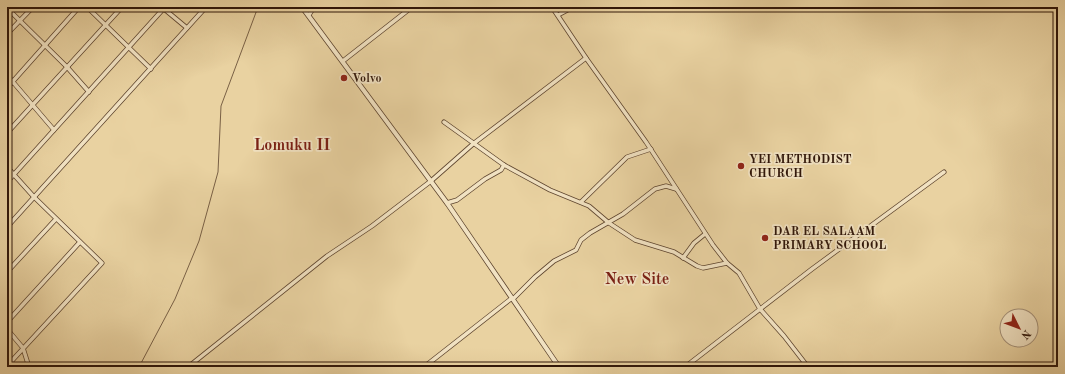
<svg xmlns="http://www.w3.org/2000/svg" width="1065" height="374" font-family="'Old Standard TT',serif">
<style>
.lines{fill:none;stroke-linecap:round;stroke-linejoin:round}
.stream{stroke:#796045;stroke-width:1}
.minor-casing{stroke:#5e452f;stroke-width:5}
.tertiary-casing{stroke:#5e452f;stroke-width:5.5}
.minor{stroke:#f1e2c2;stroke-width:3.5}
.tertiary{stroke:#f1e2c2;stroke-width:4}
.poi-dot{fill:#8f2418;stroke:#f1e2c2;stroke-width:1.5}
.labels{text-anchor:middle;stroke-width:3.5;stroke-linejoin:round;paint-order:stroke}
.poi-label{font-size:12px;font-weight:bold;fill:#301609;stroke:#f1e2c2;text-anchor:start}
.district-label{font-size:16px;font-weight:bold;fill:#7a1f14;stroke:#f1e2c2}
</style>
<rect width="100%" height="100%" fill="#e9d2a1"/>
<filter id="stains"><feTurbulence type="fractalNoise" baseFrequency=".005" numOctaves="4"/><feColorMatrix values="0 0 0 0 .2 0 0 0 0 .09 0 0 0 0 .02 0 0 0 .5 -.17"/></filter>
<radialGradient id="worn" r=".72"><stop offset=".6" stop-color="#630" stop-opacity="0"/><stop offset="1" stop-color="#630" stop-opacity=".3"/></radialGradient>
<g class="lines">
<!-- stream -->
<polyline class="stream" points="139,367 175,299 199,241 218,172 221,106 258,7"/>
<defs>
<g id="minor">
<polyline points="87,7 151,69"/>
<polyline points="552,7 586,58 646,142 713,245 727,263 739,273 760,309 784,336 808,367"/>
<polyline points="7,8 67,67 89,92"/>
<polyline points="163,8 187,28"/>
<polyline points="309,15 314,7"/>
<polyline points="558,15 573,7"/>
<polyline points="7,34 33,7"/>
<polyline points="343,61 412,7"/>
<polyline points="7,75 54,130"/>
<polyline points="7,88 79,7"/>
<polyline points="444,122 504,165 550,190 589,206 609,223 635,240 674,252 697,266 703,268 727,263"/>
<polyline points="7,133 122,7"/>
<polyline points="7,167 34,197 102,263 7,366"/>
<polyline points="7,182 165,7"/>
<polyline points="581,202 627,157 651,149"/>
<polyline points="447,203 457,200 485,179 501,170 504,165"/>
<polyline points="7,227 206,7"/>
<polyline points="683,258 694,243 705,234"/>
<polyline points="7,272 56,219"/>
<polyline points="513,299 535,277 554,261 576,250 581,240 590,233 623,214 655,189 666,186 676,189"/>
<polyline points="7,322 80,242"/>
<polyline points="7,329 23,348 29,367"/>
<polyline points="188,367 327,256 372,226 431,181 473,144 586,58"/>
<polyline points="424,367 512,298"/>
<polyline points="685,367 812,269 944,172"/>
</g>
<polyline id="tertiary" points="302,7 447,203 559,367"/>
</defs>
<!-- minor casing -->
<use href="#minor" class="minor-casing"/>
<!-- tertiary casing -->
<use href="#tertiary" class="tertiary-casing"/>
<!-- minor -->
<use href="#minor" class="minor"/>
<!-- tertiary -->
<use href="#tertiary" class="tertiary"/>
</g>
<!-- markers -->
<g class="poi-dot">
<circle cx="344" cy="78" r="4"/>
<circle cx="741" cy="166" r="4"/>
<circle cx="765" cy="238" r="4"/>
</g>
<g class="labels">
<!-- poi labels -->
<g class="poi-label">
<text x="352" y="82">Volvo</text>
<text x="749" y="163">YEI METHODIST<tspan x="749" dy="14">CHURCH</tspan></text>
<text x="773" y="235">DAR EL SALAAM<tspan x="773" dy="14">PRIMARY SCHOOL</tspan></text>
</g>
<!-- district labels -->
<g class="district-label">
<text x="292" y="150">Lomuku II</text>
<text x="637" y="284">New Site</text>
</g>
</g>
<!-- margin -->
<rect width="1065" height="374" fill="none" stroke="#e9d2a1" stroke-width="24"/>
<rect x="8" y="8" width="1049" height="358" fill="none" stroke="#301609" stroke-width="2"/>
<rect x="12" y="12" width="1041" height="350" fill="none" stroke="#301609"/>
<!-- north arrow -->
<g transform="translate(1019 328) rotate(132)"><circle r="19" fill="#f1e2c2" stroke="#a49078"/>
<path d="M0-3L7 15L0 10L-7 15Z" fill="#8f2418"/>
<text y="-6" font-size="11" font-weight="bold" text-anchor="middle" fill="#301609">N</text>
</g>
<rect width="100%" height="100%" filter="url(#stains)"/>
<rect width="100%" height="100%" fill="url(#worn)"/>
</svg>
